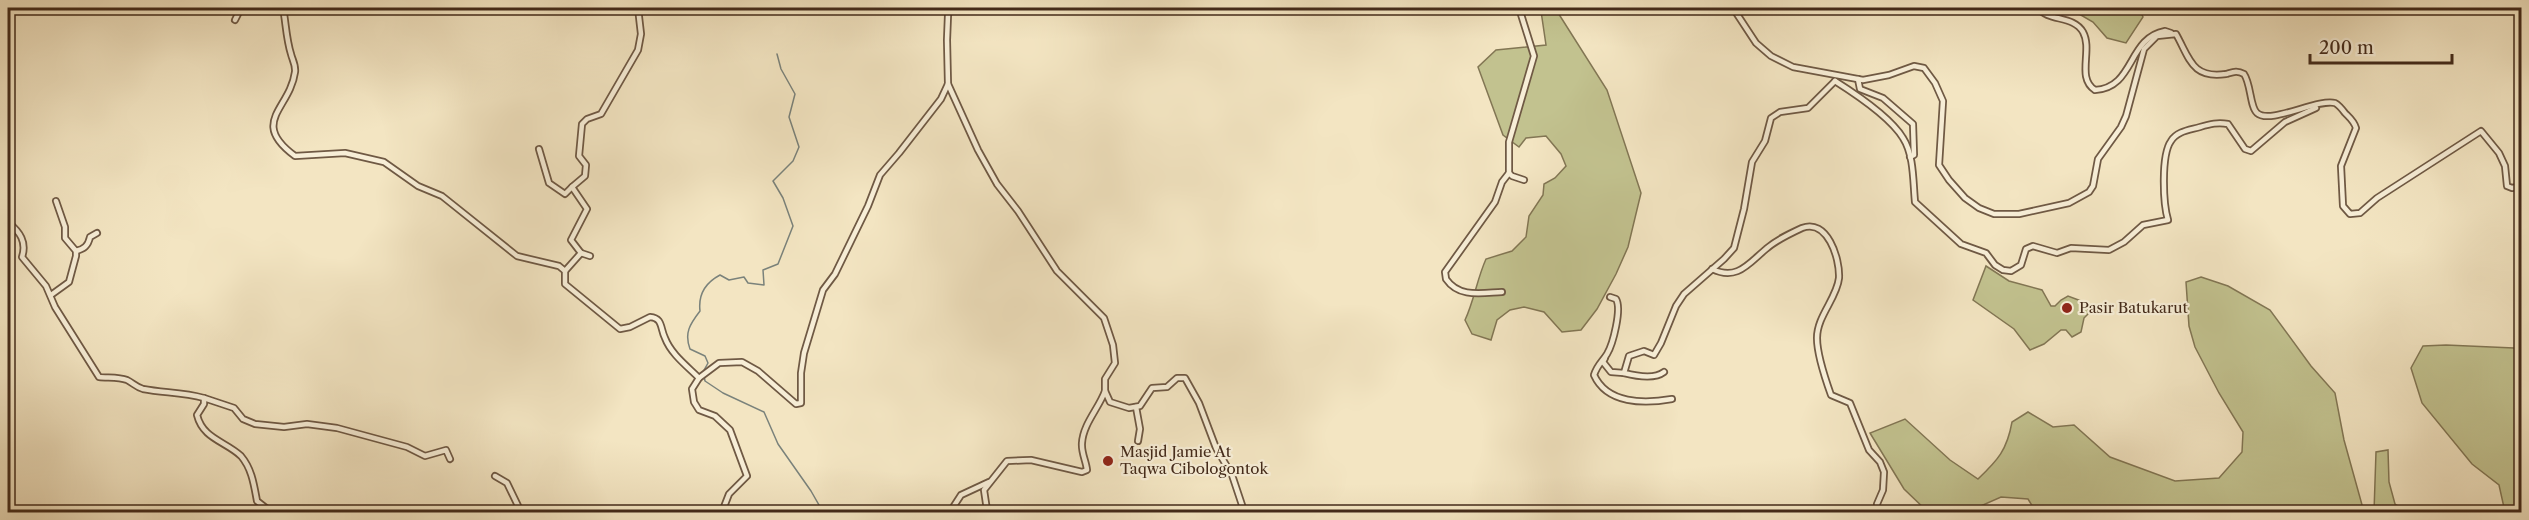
<svg xmlns="http://www.w3.org/2000/svg" width="2529" height="520" font-family="'Libre Caslon Text',serif">
<style>
.green{fill:#c2c28f;stroke:#827654;stroke-width:1.5}
.lines{fill:none;stroke-linecap:round;stroke-linejoin:round}
.stream{stroke:#7a827b;stroke-width:1.5}
.street-casing{stroke:#6f5944;stroke-width:8}
.street{stroke:#f7eed7;stroke-width:4.5}
.poi-dot{fill:#8f2418;stroke:#f7eed7;stroke-width:2}
.labels{text-anchor:middle;stroke-width:4.5;stroke-linejoin:round;paint-order:stroke}
.poi-label{font-size:15px;fill:#432a1a;stroke:#f7eed7;text-anchor:start}
</style>
<rect width="100%" height="100%" fill="#f3e5c2"/>
<filter id="stains"><feTurbulence type="fractalNoise" baseFrequency=".00333" numOctaves="4"/><feColorMatrix values="0 0 0 0 .2 0 0 0 0 .09 0 0 0 0 .02 0 0 0 .5 -.17"/></filter>
<radialGradient id="worn" r=".72"><stop offset=".6" stop-color="#630" stop-opacity="0"/><stop offset="1" stop-color="#630" stop-opacity=".3"/></radialGradient>
<!-- green -->
<g class="green">
<path d="M1555,8L1607,90L1641,193L1628,247L1616,274L1597,309L1581,330L1562,332L1544,312L1524,307L1510,310L1497,320L1491,340L1472,334L1465,320C1474,301 1477,279 1486,259L1512,251L1526,237L1529,216L1543,195L1544,184L1555,178L1566,166L1561,154L1546,136L1526,138L1519,147L1503,135L1478,67L1496,50L1546,45L1541,11Z"/>
<polygon points="2059,8 2139,8 2143,17 2126,43 2107,38 2093,22 2074,11"/>
<polygon points="1986,266 2009,281 2042,290 2051,306 2055,306 2061,300 2068,296 2081,301 2090,312 2084,318 2081,332 2072,337 2066,330 2061,330 2044,344 2030,350 2014,329 1973,300"/>
<path d="M2201,277L2228,286L2270,310L2311,366L2335,393L2344,440L2364,512H2036L2028,499L2001,497L1976,508L1974,512H1928L1904,489L1870,433L1905,419L1950,460L1978,479C1998,460 2007,450 2012,422L2028,412L2053,427L2074,425L2110,457L2175,481L2219,478L2242,452L2243,432L2219,393L2195,347L2189,326L2186,282Z"/>
<polygon points="2446,345 2514,348 2521,352 2521,512 2505,512 2499,485 2472,464 2422,403 2411,368 2423,346"/>
<polygon points="2388,450 2389,482 2395,504 2407,512 2374,512 2376,452"/>
</g>
<g class="lines">
<!-- stream -->
<g class="stream">
<path d="M703,372L708,363L705,356L690,349C684,333 690,324 700,311C698,294 705,283 720,275L729,280L744,277L748,283L764,285L763,270L778,264L793,226L783,198L773,181L793,161L799,147L789,117L795,94L781,69L777,54"/>
<polyline points="704,376 705,381 723,393 764,412 778,444 811,491 823,512"/>
</g>
<defs>
<g id="street">
<path d="M283,8C286,23 286,38 291,54C292,59 296,65 295,72C290,109 249,122 295,156L345,153L384,162L418,186L442,196L517,256L559,266L565,271V284L620,329L630,327L650,317C663,318 660,328 665,338C671,354 687,366 699,378"/>
<polyline points="1519,8 1534,56 1509,142 1509,173 1512,176 1524,180"/>
<path d="M1733,8L1756,43L1771,56L1793,67L1863,80L1889,75L1914,66L1924,68L1935,83L1943,101L1939,165L1949,180L1965,198L1979,208L1994,214H2019L2069,203L2089,192L2093,186L2098,159L2121,127L2126,116L2144,49L2157,36L2176,34C2190,59 2192,79 2226,74C2233,72 2237,70 2244,74C2251,84 2250,107 2257,113C2270,125 2318,98 2335,103C2339,105 2342,109 2345,113C2350,118 2354,121 2356,128L2341,166L2343,206L2350,214L2360,213L2377,198L2481,131L2499,153L2505,166L2507,186L2512,188L2522,186"/>
<path d="M2038,8C2049,22 2073,15 2083,32C2093,50 2076,78 2095,90C2135,88 2127,38 2165,31L2171,33"/>
<polyline points="235,20 241,8"/>
<polyline points="1858,79 1860,89 1883,98 1913,124 1914,155 1910,157"/>
<path d="M1835,81C1854,93 1891,118 1903,138C1914,155 1913,181 1915,202L1961,244L1986,253L1995,265L2003,270L2011,271L2021,265L2026,249L2033,246L2057,253L2071,248L2109,250L2124,242L2143,225L2168,220C2163,203 2161,155 2171,141C2177,131 2190,130 2200,127C2210,124 2218,122 2228,124L2245,149L2251,151L2285,122L2316,108"/>
<polyline points="948,84 978,150 997,184 1018,211 1057,271 1104,318 1113,345 1115,363 1105,379 1105,391 1110,402 1129,408 1140,406 1152,388 1167,387 1177,378 1185,378 1199,403 1216,448 1232,475 1243,508 1254,512"/>
<polyline points="539,149 549,183 565,194 572,187"/>
<path d="M8,222C20,232 27,242 22,257L46,286L55,307L99,377C107,378 119,377 127,380C133,383 136,387 143,389C164,393 182,392 204,398V404L197,415C203,439 225,441 241,456C252,469 254,485 257,501L271,512"/>
<path d="M76,251C84,249 88,246 90,237L97,233"/>
<polyline points="581,253 590,256"/>
<path d="M1712,269C1737,281 1748,264 1766,249C1776,240 1789,234 1802,228C1827,218 1840,258 1839,278C1837,298 1817,316 1817,338C1817,353 1826,381 1831,395L1850,403L1869,450L1880,462L1884,472L1883,490L1877,504V512"/>
<polyline points="565,271 581,253 571,240 587,209 572,187 585,176 586,165 579,156 582,124 587,119 601,114 638,50 641,34 638,8"/>
<path d="M1502,292C1481,293 1459,298 1446,279L1445,272L1495,202L1502,182L1509,173"/>
<polyline points="51,295 69,282 76,256 76,251 65,238 65,227 56,201"/>
<path d="M1610,297L1616,299C1622,309 1613,344 1607,354C1602,362 1597,365 1594,375C1607,404 1644,404 1672,399"/>
<polyline points="1605,358 1603,362 1611,372 1624,373"/>
<path d="M1664,372C1655,379 1636,376 1624,373L1629,356L1644,351L1654,355L1661,343L1676,306L1684,294L1724,259L1734,248L1744,209L1752,162L1765,141L1771,118L1780,112L1808,108L1835,81"/>
<polyline points="204,398 234,408 243,419 255,424 284,427 307,424 337,428 407,447 425,456 446,450 450,459"/>
<polyline points="1136,407 1140,429 1138,441"/>
<polyline points="495,476 507,483 521,512"/>
<path d="M987,510L984,490L1007,461L1031,460L1082,472L1087,470C1086,461 1081,452 1082,443C1083,424 1099,408 1105,391"/>
<polyline points="722,512 729,494 747,476 730,430 715,416 699,410 694,402 692,389 699,378 719,363 742,362 758,371 796,404 801,403 801,373 804,353 823,290 835,274 868,206 880,175 899,153 941,99 948,84 947,40 948,15 951,8"/>
<polyline points="950,512 961,495 989,482"/>
</g>
</defs>
<!-- street casing -->
<use href="#street" class="street-casing"/>
<!-- street -->
<use href="#street" class="street"/>
</g>
<!-- markers -->
<g class="poi-dot">
<circle cx="2067" cy="308" r="6"/>
<circle cx="1108" cy="461" r="6"/>
</g>
<g class="labels">
<!-- poi labels -->
<g class="poi-label">
<text x="2079" y="313">Pasir Batukarut</text>
<text x="1120" y="457">Masjid Jamie At<tspan x="1120" dy="17">Taqwa Cibologontok</tspan></text>
</g>
</g>
<!-- margin -->
<rect width="2529" height="520" fill="none" stroke="#f3e5c2" stroke-width="30"/>
<rect x="9" y="9" width="2511" height="502" fill="none" stroke="#432a1a" stroke-width="3"/>
<rect x="15" y="15" width="2499" height="490" fill="none" stroke="#432a1a" stroke-width="1.5"/>
<!-- scale -->
<path d="M2310 54v9h142v-9" fill="none" stroke="#432a1a" stroke-width="3"/>
<text x="2319" y="54" font-size="18" fill="#432a1a" stroke="#f7eed7" stroke-width="4.5" paint-order="stroke">200 m</text>
<rect width="100%" height="100%" filter="url(#stains)"/>
<rect width="100%" height="100%" fill="url(#worn)"/>
</svg>
